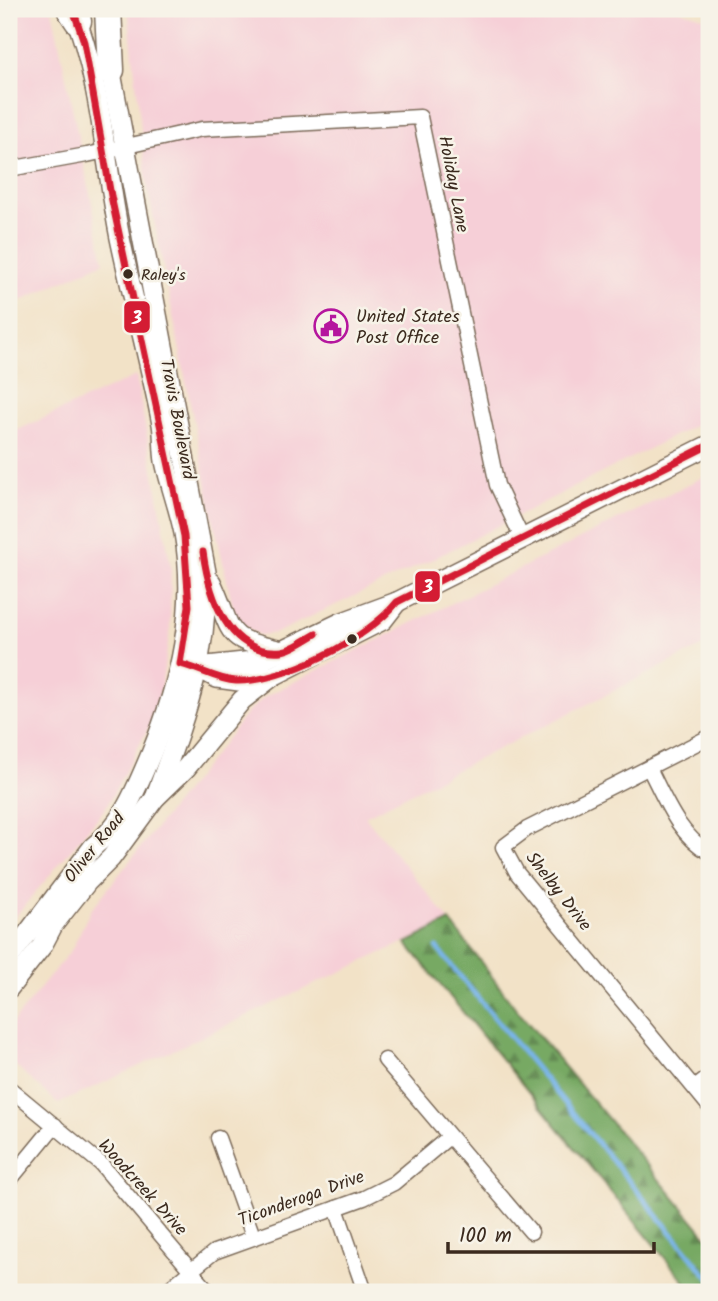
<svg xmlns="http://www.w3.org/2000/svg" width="718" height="1301" font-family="Kalam,sans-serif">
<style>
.built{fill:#f6cfd7}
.forest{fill:url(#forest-firs);stroke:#596a41;stroke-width:2}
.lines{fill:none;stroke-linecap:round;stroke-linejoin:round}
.stream{stroke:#79b5eb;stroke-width:4.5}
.street-casing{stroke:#7b6a59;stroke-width:17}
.secondary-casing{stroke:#7b6a59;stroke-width:22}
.highway-casing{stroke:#7b6a59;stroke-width:29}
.street{stroke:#fff;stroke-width:14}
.secondary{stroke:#fff;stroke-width:19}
.highway{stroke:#fff;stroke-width:26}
.bus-1-casing{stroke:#f7f3e8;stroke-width:12}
.bus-1{stroke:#d41c33;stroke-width:7}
.bus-dot{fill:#3b2a1e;stroke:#f7f3e8;stroke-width:2.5}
.labels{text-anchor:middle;stroke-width:5;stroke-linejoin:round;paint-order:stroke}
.bus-label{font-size:16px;fill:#3b2a1e;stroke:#f7f3e8;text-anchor:start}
.street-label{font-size:18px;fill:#3b2a1e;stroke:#f7f3e8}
.poi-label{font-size:18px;fill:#3b2a1e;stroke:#f7f3e8;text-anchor:start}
.line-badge{stroke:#f7f3e8;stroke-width:2.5}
.badge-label{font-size:19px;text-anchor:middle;font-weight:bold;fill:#fff}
</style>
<defs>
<pattern id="forest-firs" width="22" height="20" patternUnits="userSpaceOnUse" patternTransform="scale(1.75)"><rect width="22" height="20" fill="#77a964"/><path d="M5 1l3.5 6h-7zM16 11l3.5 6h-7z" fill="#638a52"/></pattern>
</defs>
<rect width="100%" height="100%" fill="#f7f3e8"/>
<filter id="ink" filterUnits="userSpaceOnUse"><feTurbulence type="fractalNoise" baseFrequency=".0143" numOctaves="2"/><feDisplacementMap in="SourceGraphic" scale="14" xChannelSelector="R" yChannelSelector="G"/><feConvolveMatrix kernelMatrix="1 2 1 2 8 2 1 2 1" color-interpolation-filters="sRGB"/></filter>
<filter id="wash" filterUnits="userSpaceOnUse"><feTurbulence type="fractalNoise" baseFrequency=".00686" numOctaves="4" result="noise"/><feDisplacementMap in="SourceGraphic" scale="28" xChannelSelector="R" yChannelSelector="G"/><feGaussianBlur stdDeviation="1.57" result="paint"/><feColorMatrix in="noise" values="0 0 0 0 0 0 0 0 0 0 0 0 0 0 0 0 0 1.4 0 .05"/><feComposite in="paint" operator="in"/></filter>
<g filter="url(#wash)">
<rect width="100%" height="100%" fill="#f2e2c7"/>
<!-- built -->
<g class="built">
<polygon points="9,9 52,9 104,262 9,306"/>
<polygon points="128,9 677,9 709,19 709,418 433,559 276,633 259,635 241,624 235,616 213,518 147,185"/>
<polygon points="136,376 171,567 170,631 157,712 105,809 9,924 9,434"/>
<polygon points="709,474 709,643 365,816 450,921 58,1104 9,1060 9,1027 72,949 90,911 248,712 266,696"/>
</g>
<!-- forest -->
<polygon class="forest" points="450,921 517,1010 709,1239 709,1292 693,1292 406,943"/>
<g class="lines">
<!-- stream -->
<polyline class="stream" points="437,948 709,1278"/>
</g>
</g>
<g filter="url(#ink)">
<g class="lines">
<defs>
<g id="street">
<polyline points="9,169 87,155 202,129 420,117 497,485 522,538"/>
<polyline points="709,737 527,829 503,847 517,873 709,1106"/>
<path d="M649,768C665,799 678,835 709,852"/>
<polyline points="385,1060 531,1232"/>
<polyline points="9,1088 101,1164 209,1292"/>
<polyline points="695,1088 709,1077"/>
<polyline points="218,1138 253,1236"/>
<polyline points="9,1181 55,1125"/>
<polyline points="336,1208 365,1292"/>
<polyline points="165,1292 214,1252 364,1198 394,1183 449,1137"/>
</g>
<g id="secondary">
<path d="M108,57L206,572C208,660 185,716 155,798"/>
<path d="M211,582C235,633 220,639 283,651"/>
<polyline points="195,666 217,678 239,681 273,676 383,620 397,602"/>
<polyline points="198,667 263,660 340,623 397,602 709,445"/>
<path d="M9,958L93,847C123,824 136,789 151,754C180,683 198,610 184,533C179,508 170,485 165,461C163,449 164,436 162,424C150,362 133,300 120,238C105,163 101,81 73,10"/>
<polyline points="9,988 42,946 53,925 87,882 111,858 155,798 186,768 242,700 273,676"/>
</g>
<g id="highway">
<polyline points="70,9 78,21"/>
<polyline points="108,9 111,70"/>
</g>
</defs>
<!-- street casing -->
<use href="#street" class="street-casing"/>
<!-- secondary casing -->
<use href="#secondary" class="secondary-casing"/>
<!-- highway casing -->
<use href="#highway" class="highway-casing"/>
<!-- street -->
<use href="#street" class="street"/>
<!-- secondary -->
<use href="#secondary" class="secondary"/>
<!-- highway -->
<use href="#highway" class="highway"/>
<defs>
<g id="bus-1">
<path d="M73,9L84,42L111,196L184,536L189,606L180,664C199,668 217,680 236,681C283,683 369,638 397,602L709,445"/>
<path d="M203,552C209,595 227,656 282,651C292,650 307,639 316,634"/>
</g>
</defs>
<!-- bus-1 casing -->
<use href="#bus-1" class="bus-1-casing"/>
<!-- bus-1 -->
<use href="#bus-1" class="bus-1"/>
</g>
</g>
<!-- icons -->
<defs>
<symbol id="civic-ring" viewBox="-11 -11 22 22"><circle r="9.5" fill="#f7f3e8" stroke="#b5179e" stroke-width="1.5"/><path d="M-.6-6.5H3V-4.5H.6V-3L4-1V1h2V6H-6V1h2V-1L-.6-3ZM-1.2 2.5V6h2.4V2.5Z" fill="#b5179e"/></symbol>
</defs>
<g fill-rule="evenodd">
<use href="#civic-ring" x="312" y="307" width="38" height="38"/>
</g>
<!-- markers -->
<g class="bus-dot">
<circle cx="128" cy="274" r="6"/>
<circle cx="352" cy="639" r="6"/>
</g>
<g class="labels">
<!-- bus labels -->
<g class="bus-label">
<text x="141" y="280">Raley's</text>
</g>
<!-- street labels -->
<g class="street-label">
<text transform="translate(454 184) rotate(79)" y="6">Holiday Lane</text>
<text transform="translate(178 419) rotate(79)" y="6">Travis Boulevard</text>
<text transform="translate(94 847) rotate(-51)" y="6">Oliver Road</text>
<text transform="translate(559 891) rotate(52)" y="6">Shelby Drive</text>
<text transform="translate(143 1187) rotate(48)" y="6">Woodcreek Drive</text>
<text transform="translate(301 1198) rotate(-20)" y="6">Ticonderoga Drive</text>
</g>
<!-- poi labels -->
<g class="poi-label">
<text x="356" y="322">United States<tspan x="356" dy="21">Post Office</tspan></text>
</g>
</g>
<g class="line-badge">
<rect x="123" y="300" width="28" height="34" rx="7" fill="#d41c33"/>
<rect x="414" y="570" width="27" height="33" rx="7" fill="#d41c33"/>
</g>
<g class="badge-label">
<text x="137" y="324">3</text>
<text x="428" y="593">3</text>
</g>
<!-- margin -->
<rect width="718" height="1301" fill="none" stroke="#f7f3e8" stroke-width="35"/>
<!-- scale -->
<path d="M448 1242v10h206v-10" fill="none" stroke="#3b2a1e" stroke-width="3.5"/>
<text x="459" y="1242" font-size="21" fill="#3b2a1e" stroke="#f7f3e8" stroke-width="5" paint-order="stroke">100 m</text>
</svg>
